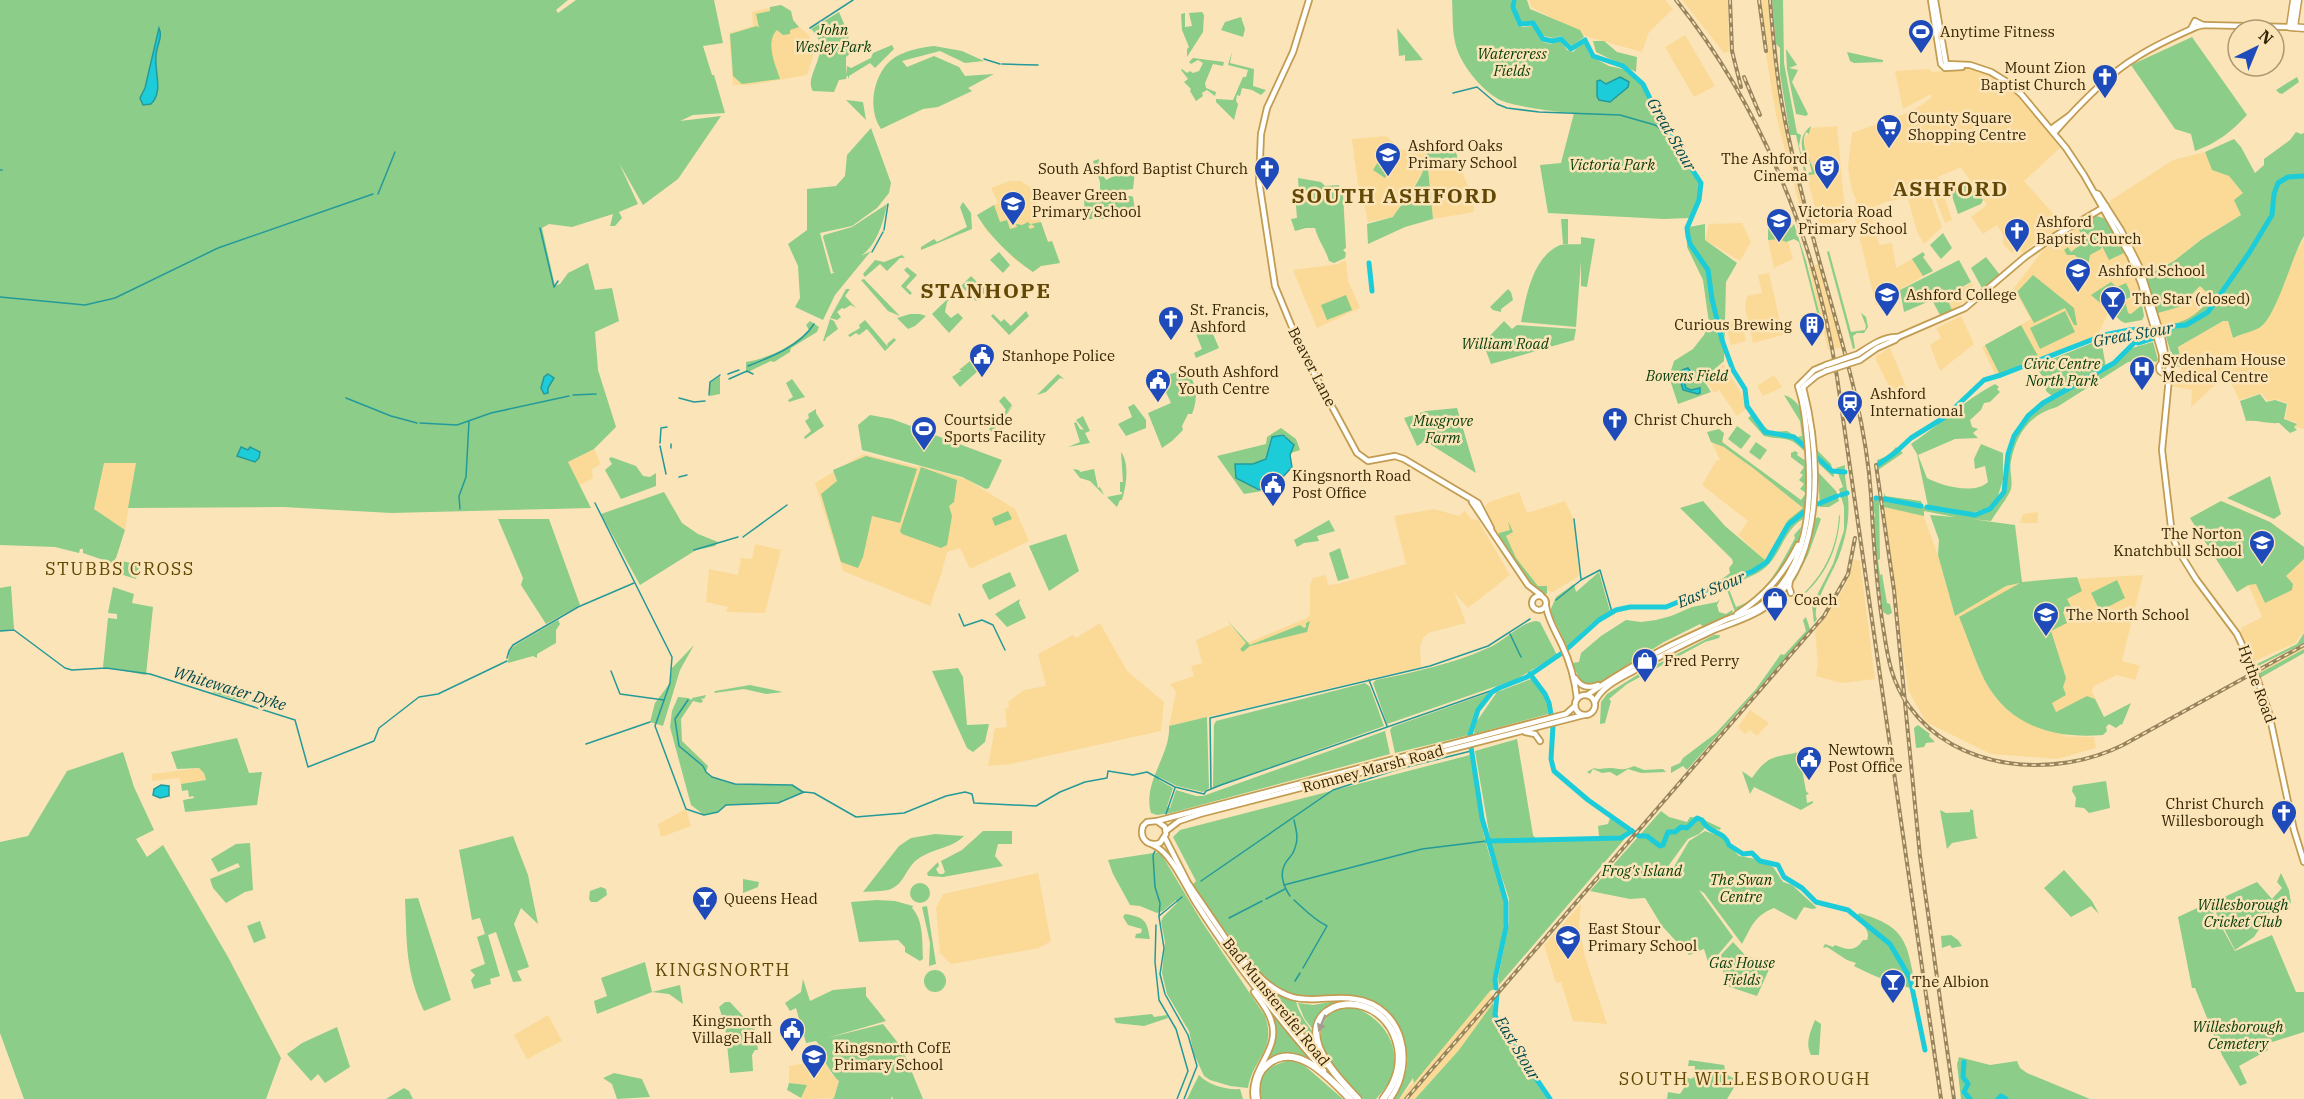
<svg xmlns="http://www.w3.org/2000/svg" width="2304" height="1099" font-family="'IBM Plex Serif',serif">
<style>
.built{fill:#fbda98}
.green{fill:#8ccd8a}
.water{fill:#1dccd9;stroke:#249a99;stroke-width:1.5}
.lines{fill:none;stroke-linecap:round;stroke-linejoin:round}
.stream{stroke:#249a99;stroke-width:1.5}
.river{stroke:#1dccd9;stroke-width:5}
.major-casing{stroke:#c19c51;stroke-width:8}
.highway-casing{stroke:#c19c51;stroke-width:9}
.major{stroke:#fff;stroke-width:4.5}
.highway{stroke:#fff;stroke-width:6}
.rail-casing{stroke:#98855e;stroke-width:4}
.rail{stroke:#fbe4b8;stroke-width:1.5;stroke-dasharray:4.5;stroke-linecap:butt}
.major-bridge-casing{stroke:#c19c51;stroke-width:8;stroke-linecap:butt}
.major-bridge{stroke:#fff;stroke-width:4.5}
.oneway{fill:#a49d8e}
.labels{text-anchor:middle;stroke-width:5;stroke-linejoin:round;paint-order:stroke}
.park-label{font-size:15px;font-style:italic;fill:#063c0a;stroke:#fbe4b8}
.poi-label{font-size:15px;fill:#342504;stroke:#fbe4b8;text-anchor:start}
.street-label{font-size:15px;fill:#342504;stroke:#fbe4b8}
.water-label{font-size:16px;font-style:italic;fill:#014a4f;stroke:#fbe4b8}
.quarter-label{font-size:18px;letter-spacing:1.5px;fill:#624805;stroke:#fbe4b8}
.district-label{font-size:21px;font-weight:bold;letter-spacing:1.5px;fill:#624805;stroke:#fbe4b8}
</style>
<rect width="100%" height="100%" fill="#fbe4b8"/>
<!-- built -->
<g class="built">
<polygon points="1529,0 1665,0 1673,9 1649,32 1642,52 1588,37 1531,7"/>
<polygon points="1682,0 1728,0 1729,52 1724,53"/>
<polygon points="1757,0 1771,0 1783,102 1809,218 1803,220 1776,115"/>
<polygon points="781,5 791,11 795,24 808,34 812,42 813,57 807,75 750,85 733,85 729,33 753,26 752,12"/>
<polygon points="1685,35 1715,86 1694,97 1665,47"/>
<polygon points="1928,69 1933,72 1969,69 1982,72 2002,82 2020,97 2060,148 2024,181 2057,218 2062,217 2068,221 2068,223 2043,240 2038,240 2023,253 2018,248 2012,253 2003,244 2003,235 1997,225 1983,234 1971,217 1987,205 1961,167 1938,177 1952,220 1945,223 1933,192 1886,202 1872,208 1870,213 1854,214 1856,199 1852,191 1848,167 1852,133 1907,113 1923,104 1932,97 1931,94 1903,109 1895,71"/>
<polygon points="1837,126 1846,221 1826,226 1819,222 1807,178 1812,173 1804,146 1805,138 1811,128"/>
<polygon points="1386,136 1402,150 1422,146 1427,153 1424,170 1393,217 1368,222 1360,186 1358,186 1352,139"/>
<polygon points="2205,152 2212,170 2229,176 2244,194 2241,215 2201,239 2174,261 2146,276 2110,204 2111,200 2173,160"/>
<polygon points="1460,166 1469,189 1472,190 1474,212 1433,219 1428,167"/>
<polygon points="1010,181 1021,181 1030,187 1034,185 1032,188 1037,204 1035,206 1045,235 1049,242 1052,241 1060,263 1041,266 1033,272 1014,259 994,236 987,232 977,215 998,203 991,188"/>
<polygon points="1930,194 1942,227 1924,244 1917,232 1908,199"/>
<polygon points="1872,214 1879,245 1892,243 1896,268 1912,259 1923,276 1884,299 1885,304 1876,305 1854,215"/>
<polygon points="2096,216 2107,219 2126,252 2137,278 2144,316 2142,320 2125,323 2109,311 2097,337 1996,376 1982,347 2031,319 2013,289 2043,250"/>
<polygon points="1768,221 1789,238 1788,242 1793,259 1774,268 1768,240"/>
<polygon points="1742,223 1751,242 1740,261 1705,240 1709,224"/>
<polygon points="2304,238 2304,429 2295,427 2297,422 2285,419 2288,403 2275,399 2268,401 2261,393 2239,400 2230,380 2217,383 2191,407 2192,390 2170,386 2171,379 2182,374 2178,347 2223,321 2228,321 2233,338 2263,326 2280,284"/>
<polygon points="1346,260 1348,281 1360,308 1317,328 1293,270 1338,264"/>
<polygon points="1821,263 1841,332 1845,347 1828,350 1809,267"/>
<polygon points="1769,273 1783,335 1753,343 1745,308 1747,296 1762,293 1758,275"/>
<polygon points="1972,283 1976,294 1952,310 1945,297"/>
<polygon points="2200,285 2213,297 2195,316 2184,322 2163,327 2158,313 2179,307"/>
<polygon points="1961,316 1974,344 1940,371 1930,345 1941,338 1936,328"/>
<polygon points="1742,320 1746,341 1731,345 1725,323"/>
<polygon points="1890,348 1909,394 1895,399 1876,360 1876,356"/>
<polygon points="1723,364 1745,399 1746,409 1737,416 1719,390 1714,393 1705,379"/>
<polygon points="1774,375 1782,387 1763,396 1757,386"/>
<polygon points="1721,431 1723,441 1727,447 1804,508 1788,520 1765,560 1738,535 1748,521 1702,485 1716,461 1720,460 1708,434"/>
<polygon points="594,449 601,464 592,469 593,478 579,486 568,462"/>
<polygon points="863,454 918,467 919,466 968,480 1015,509 1029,541 970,569 960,548 947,552 941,575 930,606 843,571 815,483"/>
<polygon points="103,463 136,463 125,530 94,509"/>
<polygon points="1519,492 1527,513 1565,501 1574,520 1579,576 1553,592 1535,588 1515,559 1504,533 1497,534 1486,508 1486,505 1489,502"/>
<polygon points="2221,501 2270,522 2304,547 2304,631 2295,643 2255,661 2252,659 2240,632 2242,630 2241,628 2262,617 2249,586 2237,592 2190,518"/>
<polygon points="1884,507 1923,515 1938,555 1955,615 2006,586 2022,582 2143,575 2122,661 2140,666 2135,680 2117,675 2094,686 2092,691 2104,717 2069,735 2056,736 2094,737 2096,748 2057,759 1991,754 1926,722 1908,690"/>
<polygon points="1434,509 1459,516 1465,511 1471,519 1478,520 1510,575 1468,608 1454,592 1466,623 1428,633 1423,638 1420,647 1421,667 1169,726 1176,692 1170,684 1194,676 1191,666 1202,663 1196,640 1230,625 1247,643 1307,618 1310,614 1310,584 1313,578 1326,575 1328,585 1338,584 1406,564 1394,516"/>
<polygon points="2038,512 2038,523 2020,523 2023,514"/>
<polygon points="755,544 781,550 765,613 726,612 728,607 706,602 709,569 738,575 741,558 752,559"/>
<polygon points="1854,559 1860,561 1875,679 1841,683 1816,676 1818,663 1815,631 1839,596 1848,580"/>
<polygon points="1100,623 1127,671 1164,702 1161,731 1010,764 988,766 995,728 1007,727 1005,709 1009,708 1008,702 1024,690 1046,686 1038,654 1073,635 1076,638"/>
<polygon points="2304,643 2304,649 2258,674 2256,669"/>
<polygon points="1750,710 1769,723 1757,736 1750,730 1745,734 1738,727"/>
<polygon points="200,768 204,773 206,780 181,784 179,778 152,781 152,774"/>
<polygon points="686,809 691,826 661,837 658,824"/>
<polygon points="1038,873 1051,941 1039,948 951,964 940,953 936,908 943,894"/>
<polygon points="1581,904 1579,925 1585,957 1607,1024 1573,1021 1561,982 1556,983 1544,945"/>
<polygon points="1490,991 1493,1003 1459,1050 1415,1099 1399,1099"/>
<polygon points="548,1015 562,1041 527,1059 514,1035"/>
<polygon points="822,1060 826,1062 831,1074 839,1081 834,1098 803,1099 801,1098 807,1085 789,1083 789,1066"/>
</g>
<!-- green -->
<g class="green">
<polygon points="0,0 568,0 556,10 558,13 576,0 714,0 723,43 703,46 712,75 714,75 725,113 693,115 680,121 721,116 678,179 643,205 619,163 638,204 619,212 622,218 615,226 610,226 613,214 572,227 549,224 542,228 555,286 560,284 568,273 588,263 595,290 612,288 619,321 595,332 598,370 616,427 594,449 568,462 591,508 391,513 283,507 128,508 136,463 104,463 94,509 125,530 116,558 112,563 83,553 83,549 80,549 79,553 55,547 0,545"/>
<path d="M1452,0H1511L1517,24L1522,27L1533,26L1543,42L1551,44L1561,41L1567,50L1573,52L1582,43H1585L1590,56L1609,66L1623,69L1638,81L1646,91L1666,133L1678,148L1700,183L1698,200L1689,218L1664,219L1548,213L1540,165L1561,163L1574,113C1560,113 1512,106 1500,100C1482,91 1459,63 1455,42C1452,29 1453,14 1452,0Z"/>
<polygon points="1516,0 1527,0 1530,9 1580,30 1584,37 1572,46 1561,36 1553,38 1544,36 1533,21 1521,22 1515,5"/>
<path d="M1772,0H1783L1784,63L1797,133L1801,135L1799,146L1807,173L1812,172L1810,165L1806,164C1802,149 1797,137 1811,126L1809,134L1806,132C1799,147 1811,159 1815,174L1805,176L1796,135H1790L1780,74V48L1776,44Z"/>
<path d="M781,5L791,11L793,20L799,27L790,30V34L783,35L777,30C765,42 775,64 780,79L742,84L733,76L730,34L757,26L759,28L756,14L770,11V7Z"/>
<path d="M839,12L848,33L849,44L854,50L846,57V75L847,66L851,68L871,58L873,53L892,45L894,49L875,68L870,63L849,76V79L847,75L846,79L839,80L834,92L813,91C803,74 835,51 811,29Z"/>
<polygon points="1202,12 1204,15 1203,32 1187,57 1187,49 1189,47 1182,30 1181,14 1185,13 1185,27 1192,26 1189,13"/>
<polygon points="1241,17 1245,29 1243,37 1221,30 1225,22"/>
<polygon points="1397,28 1423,60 1405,61 1405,55 1399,56"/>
<path d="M2192,37L2247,115C2231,132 2217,143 2195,151L2191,134L2175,129L2131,65Z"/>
<polygon points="1593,41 1604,41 1617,52 1637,57 1636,72 1596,52"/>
<path d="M934,46L962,51L984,61L965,63L940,51L902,61L907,67L934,56L959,67L965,76L994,74L968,88L972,91L938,107L923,109L881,129C868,110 872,78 890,61C902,51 918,48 934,46Z"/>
<polygon points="1786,49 1797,65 1789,68 1798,70 1792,82 1808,114 1806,116 1796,114 1787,69"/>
<polygon points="1232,52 1230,63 1254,69 1253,86 1266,90 1261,95 1252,90 1242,88 1240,96 1237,95 1236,101 1238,104 1234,120 1216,102 1216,99 1233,100 1243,77 1246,77 1248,70 1228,65"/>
<polygon points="1847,52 1883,60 1883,62 1854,63 1850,61"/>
<polygon points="1193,58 1224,62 1223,66 1213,64 1205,83 1206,88 1216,92 1215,96 1207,90 1202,93 1203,96 1196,101 1190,91 1191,89 1184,82 1188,79 1181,70 1182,69 1187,73 1190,71 1193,73 1199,71 1203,63 1198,60 1191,64 1189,62"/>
<polygon points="2297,77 2299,82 2282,94 2279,93 2276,90"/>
<polygon points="846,100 863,102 866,120"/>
<path d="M871,128L891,183L889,193L877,208L852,226L820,233L831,274L835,272H833L823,237L824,235L852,227L887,204C883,224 877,244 861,256L871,251L835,295L823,320L795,307L800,298L798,266L788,244L807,230V189L836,186L845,176L847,155Z"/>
<path d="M2296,132L2301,134L2304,133V236C2292,255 2276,319 2259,328C2251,332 2241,334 2233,338L2228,321H2223L2178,347L2182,367L2175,366L2163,327C2187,321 2196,316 2212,297L2200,286L2179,307L2158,313L2146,276L2174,261L2202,239L2241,215L2234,200L2243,193L2229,176L2212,170L2205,152L2234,139L2241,147L2255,173L2264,165V159L2290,140Z"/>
<path d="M1426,147L1455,149L1460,166L1428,168L1433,219L1405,227L1368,244L1367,224L1393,217C1405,198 1432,171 1426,147Z"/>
<polygon points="1383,154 1396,162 1385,178 1373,170"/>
<polygon points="1099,159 1101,172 1106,180 1136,164 1133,189 1100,193 1100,182 1093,161"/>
<path d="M1298,178L1321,182L1325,186L1339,185L1341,194H1343L1346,248L1343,250L1346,253L1345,258L1334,263L1329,261C1326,250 1318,240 1315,228H1306L1295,231L1291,219L1297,218L1295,194H1299Z"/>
<polygon points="1967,181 1983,200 1981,204 1958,214 1950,190"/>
<polygon points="1131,196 1133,197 1135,211 1104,219 1085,219 1084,198"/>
<polygon points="963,202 971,213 972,229 921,250 921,247 934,239 937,242 967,227 960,207"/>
<path d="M994,205L1000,222L1007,220L1010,229L1017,227L1016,224L1022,225L1028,222L1031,225L1028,226L1030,229L1035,227L1031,224L1041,222L1048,242L1052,241L1060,263L1041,266L1033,272C1011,257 990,237 977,215Z"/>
<polygon points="2096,216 2107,219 2124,253 2109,260 2102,246 2101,249 2090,255 2088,266 2086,268 2075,255 2067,255 2064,250 2068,247 2071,252 2085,241 2078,228"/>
<polygon points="1561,219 1568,219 1568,244 1563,244"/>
<polygon points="1787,220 1791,228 1794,224 1806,261 1824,331 1822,332 1799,242 1794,239 1786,242 1779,239 1768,240 1768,221"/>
<polygon points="1705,224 1705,240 1737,263 1726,282 1724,361 1703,379 1711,392 1678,404 1669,377 1674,361 1693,349 1704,335 1709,323 1703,280 1687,247 1689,227"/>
<polygon points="1943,233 1952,248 1941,259 1930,245"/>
<path d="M1581,237L1595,239L1587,287L1581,286V261L1576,327L1521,322C1526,297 1532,259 1558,246C1564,243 1574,245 1581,244Z"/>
<polygon points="1829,251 1851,332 1865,330 1866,326 1861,313 1866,317 1868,327 1864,333 1857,333 1853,336 1855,348 1853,349 1827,252"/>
<polygon points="999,252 1010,265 1003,273 990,260"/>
<polygon points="1923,252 1925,255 1923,257 1933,271 1923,276 1912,259"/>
<polygon points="902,255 905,258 900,258 887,271 880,264 865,277 863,274 875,260 884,262"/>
<polygon points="1986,257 2000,275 1982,288 1971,268"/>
<polygon points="1959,260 1971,282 1946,296 1952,310 1940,315 1932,300 1904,312 1900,290"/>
<polygon points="907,267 917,275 906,287 912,293 910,295 901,286 910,276 904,270"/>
<polygon points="2033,275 2074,308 2077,325 2074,325 2065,308 2034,323 2017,292"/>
<polygon points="971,276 978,283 982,282 989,289 976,301 961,286"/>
<polygon points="864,279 900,316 888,311 861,280"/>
<polygon points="2111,282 2117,287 2126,283 2132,296 2125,300 2128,313 2131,314 2142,305 2144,316 2142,320 2125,323 2121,321 2091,295"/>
<polygon points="960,287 962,288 947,302 945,312 951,318 958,313 963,318 949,333 932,314"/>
<polygon points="846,289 850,289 845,296 856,308 851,305 844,309 842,308 837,312 841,317 837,320 830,318"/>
<polygon points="1508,289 1511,292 1513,300 1501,309 1501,312 1493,310 1490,307"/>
<polygon points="1346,295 1352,310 1327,320 1321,305"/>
<polygon points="1026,311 1029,316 1009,335 991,316 993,314 1001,322 1004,319 1011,326"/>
<polygon points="2065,311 2075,332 2040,349 2030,328"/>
<polygon points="910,314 920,314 926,316 915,326 908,329 897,318"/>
<polygon points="830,319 834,321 838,329 826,338 825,341 823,341"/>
<polygon points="865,320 888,347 887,344 894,338 896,340 885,351 867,329 859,335 856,333 850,337 848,335 860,328 859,325"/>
<polygon points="1207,320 1219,348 1196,358 1194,353 1202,349 1193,326"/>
<path d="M810,321L819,327L817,332L791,348L790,352L774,362L771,361L746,373V362C769,358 792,347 809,330L806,325Z"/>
<polygon points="1504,321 1512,329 1517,325 1576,329 1574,340 1491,364 1483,343"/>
<polygon points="2021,325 2038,356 2000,375 1985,345"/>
<polygon points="2112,335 2111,341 2102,345 2106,367 2052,396 2046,391 2045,380 2035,366"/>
<path d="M2153,342L2158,360L2156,362L2144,359L2128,362L2057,407C2030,414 2016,434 2011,461C2009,470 2013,480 2011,489C2009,496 1995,514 1991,521L1971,519L2015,525L2022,582L2077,577L2082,591L2067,599L2071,607L2063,612L2067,623L2051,631L2066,678L2063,687L2066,695L2052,703L2056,712L2087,696L2095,699L2104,717L2131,703L2122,725L2121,724L2116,728L2109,724L2106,727L2107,731L2103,735C2055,739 2010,727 1985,681C1975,661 1968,638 1959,617L2020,583L2006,586L1955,616L1938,555L1939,540L1930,515L1955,517L1924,511V516L1884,507V503L1879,502L1880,559L1878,560L1880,575L1882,574L1887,603L1890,604L1892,613L1888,615L1883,612L1877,570L1873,519L1875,516L1872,502L1876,498L1884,499V492L1885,496L1921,501L1922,505L1898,502L1975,515L1986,512L1990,508L1971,513L1928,506L1917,454L1911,444C1940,425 1964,400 1995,384L1999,387L1997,389L2000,392L1990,402L1984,403L1981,410L1970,420L1972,427L1978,429L1973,433L1978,438L1955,439L1918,455L1927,478C1942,486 1974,495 1988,482L1985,466L1975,469L1974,459L1981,444L2003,453V480L1996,502L2006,486L2005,474L2011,444L2021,426L2036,408L2111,366L2132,348Z"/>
<polygon points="970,361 979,370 960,387 952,377 962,370 959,370"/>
<path d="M1187,369C1196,385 1199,397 1192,414H1188L1182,426L1183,430L1172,441L1162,448L1148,413L1171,403L1164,388L1154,379Z"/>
<polygon points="1058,374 1064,379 1060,378 1046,392 1037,395"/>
<polygon points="720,376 720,394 710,396 710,382"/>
<polygon points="792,379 805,397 789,402 788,400 793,397 786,383"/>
<path d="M2260,394L2266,402L2275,400L2287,404L2284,419L2297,424L2294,427L2297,430L2290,433L2279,423C2267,424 2258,420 2246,421L2240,401Z"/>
<path d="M1784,395C1808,402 1805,432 1806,453C1789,434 1785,441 1764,436L1748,418L1754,413L1765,427L1771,432L1787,431L1797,437L1802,436L1800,421Z"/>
<polygon points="1004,396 1012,405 1007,412 1014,405 992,432 989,429 1006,410 999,401"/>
<polygon points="1134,404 1146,420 1146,428 1126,436 1118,424 1132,417 1128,407"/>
<polygon points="1457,408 1476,473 1425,441 1417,446 1404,418 1426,411"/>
<polygon points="816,409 816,413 824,426 805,439 804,437 811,431 805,421 809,418 808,414"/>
<polygon points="870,415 892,419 1002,460 989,488 986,489 962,477 862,450 858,425"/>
<polygon points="1083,416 1090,431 1085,433 1090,443 1068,447 1080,442 1074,423 1076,422 1080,429 1084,430 1076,420"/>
<polygon points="1737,426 1751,436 1741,449 1728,439"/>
<polygon points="1281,428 1296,439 1300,450 1291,453 1294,445 1283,434 1271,437 1266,459 1253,464 1235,464 1237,479 1259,491 1267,488 1268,490 1244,494 1217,456 1266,444 1267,437"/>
<path d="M1719,429L1724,433L1722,442L1801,500L1806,493L1800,489L1804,484L1799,480L1803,475L1800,473L1804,467L1791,457V453L1795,451L1798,453L1797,455L1806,461C1808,481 1807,499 1803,519C1784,530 1782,552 1766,567C1754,578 1737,580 1724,588L1721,580L1730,573L1729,568L1733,563L1732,559L1680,508L1703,501L1725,526L1765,560L1788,520L1803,508L1753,468L1724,447L1711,442L1707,432Z"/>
<polygon points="1756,442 1767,450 1760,460 1749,452"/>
<polygon points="1896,447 1903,453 1878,470 1877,460 1888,456"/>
<polygon points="1817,450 1831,464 1834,476 1833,477 1819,464"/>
<path d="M1121,452C1130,464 1126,487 1122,500H1120L1117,507L1107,497L1122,494V492H1120V482H1123Z"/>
<polygon points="866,456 917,469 900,523 872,516 863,557 858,568 841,562 821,494 837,481 833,470"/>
<polygon points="611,457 636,466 643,476 650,477 656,473 656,486 621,499 605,470 612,464 609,459"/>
<path d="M1845,465C1844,477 1847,486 1848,497C1850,518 1846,537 1839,556C1834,571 1810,607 1817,619L1814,623L1812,605L1833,564L1844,530V507L1839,489L1843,487L1836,468Z"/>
<polygon points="921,467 957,480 954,502 949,506 952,516 947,545 941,548 902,534 900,531"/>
<polygon points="1073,469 1079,470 1080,472 1094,469 1098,488 1100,487 1104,495 1090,481 1080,478"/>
<polygon points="1818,472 1836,491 1839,501 1829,507 1820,507"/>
<polygon points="2270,476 2281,514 2274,519 2227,498"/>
<polygon points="664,492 682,523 698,534 718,542 715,546 696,550 640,585 601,514"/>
<polygon points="2221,501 2270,522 2304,547 2304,559 2286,576 2293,584 2292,590 2265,603 2256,584 2248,585 2237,592 2190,518"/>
<polygon points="1008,511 1012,519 995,526 992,518"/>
<path d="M1839,514L1840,517C1838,547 1828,571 1806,593L1805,592C1826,571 1838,544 1839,514Z"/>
<polygon points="1818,517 1821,519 1808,555 1795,581 1792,580 1807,548 1815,519"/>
<polygon points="498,519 549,519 580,605 546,624 521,585 523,578"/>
<polygon points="1329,520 1335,531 1317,536 1319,541 1304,543 1297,547 1294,540"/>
<polygon points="1508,521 1513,532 1506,536 1516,558 1538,586 1547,586 1547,594 1540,593 1540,590 1528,580 1498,536 1499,533 1510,530"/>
<path d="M1801,527C1800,556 1762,600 1735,612L1727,590L1729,589L1736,607C1765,598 1782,562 1795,538L1794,535Z"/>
<polygon points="1066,534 1079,571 1049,591 1029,546"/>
<polygon points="1340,548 1349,578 1338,581 1329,553"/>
<polygon points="122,561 140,565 136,579 117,573"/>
<polygon points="1010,572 1016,586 989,600 982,586 983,584"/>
<polygon points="1599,572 1610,611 1589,626 1567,647 1550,611 1556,597 1574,584 1576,592"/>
<polygon points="2117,580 2125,598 2100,611 2091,593"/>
<polygon points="11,586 14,629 0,631 0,588"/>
<polygon points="113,587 134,594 132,603 153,607 146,675 103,667 108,618 117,619 117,614 108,613"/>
<polygon points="1020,599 1019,603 1026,618 1007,627 995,614"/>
<polygon points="1720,599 1717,605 1719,612 1726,614 1732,610 1733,613 1704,627 1700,624 1664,642 1600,682 1590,684 1581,682 1572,663 1579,662 1581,653 1601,636 1626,620 1641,622 1656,620 1671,616 1692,607 1717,602"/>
<polygon points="1806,617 1810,629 1808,632 1687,770 1683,766 1671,773 1671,767 1680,763 1683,758 1716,733 1756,689 1781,654 1784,655 1806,631 1803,620"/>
<polygon points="558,620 560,624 556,630 556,643 537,654 537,658 533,656 508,663 509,652 514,646"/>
<polygon points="1227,620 1250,645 1300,625 1304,628 1306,627 1306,623 1310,621 1307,632 1250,646 1243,652 1240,649 1246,643"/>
<path d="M1536,621L1540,622L1557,655L1517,679L1387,724L1373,683L1376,680C1415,672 1452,664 1488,648C1505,641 1519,623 1536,621Z"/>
<polygon points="2304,633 2304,643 2256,667 2255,665 2297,644"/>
<polygon points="1714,635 1720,635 1719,638 1705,642 1627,684 1609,699 1611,701 1605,723 1600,724 1601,702 1607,694 1642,672"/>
<polygon points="694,645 680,670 663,726 650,722 655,703 670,683 672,668"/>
<polygon points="2304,649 2304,653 2260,678 2258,674"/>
<polygon points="958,668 963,677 967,725 989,724 985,742 973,752 967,748 932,671"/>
<path d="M1531,679C1541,690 1548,699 1548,714L1474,734L1475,724L1497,692Z"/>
<polygon points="213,681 235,688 248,696 247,700 244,702 214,693 207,686"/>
<polygon points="1365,683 1370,687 1384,726 1213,788 1214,725 1216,721"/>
<polygon points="750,685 783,692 766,694 744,689 714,693 715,691"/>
<path d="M1491,692C1479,705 1473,717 1469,735L1395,753L1390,730L1392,727Z"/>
<polygon points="706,695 704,699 701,698 703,701 701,703 693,701 681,719 682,741 708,766 706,772 712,777 735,784 792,785 804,792 778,803 727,805 718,812 704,815 691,805 670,727 672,711 678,697 688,698 692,700 692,698"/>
<path d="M1207,717L1209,788L1203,792L1177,786L1159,777V780L1173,788L1167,807L1170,808L1176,790L1196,796H1203L1385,731L1390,754L1171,813L1157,815L1151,813C1142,782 1171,755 1169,726Z"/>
<polygon points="1918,725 1930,734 1929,736 1935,742 1926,743 1924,747 1916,748 1914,728"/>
<polygon points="237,738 249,773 262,772 257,805 185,812 183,800 194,798 193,796 189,797 188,790 182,791 181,784 206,780 204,773 199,768 177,769 171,752"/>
<polygon points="1517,739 1533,835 1535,838 1574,839 1599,836 1598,826 1608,824 1610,818 1628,831 1628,835 1499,985 1498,978 1509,923 1509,899 1491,844 1475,751"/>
<polygon points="123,752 134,787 154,830 136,839 147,857 163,845 228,957 281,1058 266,1099 24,1099 0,1033 0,842 28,836 67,771"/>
<path d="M1799,752L1806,791L1809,794L1806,795L1807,803L1813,801V803L1801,810L1754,787L1750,794L1742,771L1752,778C1768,755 1773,758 1799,752Z"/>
<path d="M1470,755C1476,786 1479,820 1488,850C1493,869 1505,887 1505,907C1506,935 1493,962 1495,989L1490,991L1414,1083L1413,1078L1399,1099H1393C1406,1081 1412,1060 1403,1039C1373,966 1325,1014 1281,990C1252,975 1212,912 1193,884L1196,881L1173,837L1180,830Z"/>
<path d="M1634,766L1644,770L1663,769L1666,772L1641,773L1628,769L1617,776L1610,772L1602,773L1593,769L1590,774L1587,772L1594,768C1600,770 1603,768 1609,768C1622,768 1620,772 1634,766Z"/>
<polygon points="2106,781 2110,808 2089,813 2084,808 2075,807 2076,798 2072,791 2073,786"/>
<polygon points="1970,809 1974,811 1973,812 1976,836 1978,838 1952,843 1947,849 1940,810 1946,813 1970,812"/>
<path d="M1661,811L1669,817L1687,822L1690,817L1700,818L1721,828L1720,830L1706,827L1699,834L1688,839L1669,865L1672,870L1689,841L1705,831L1720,836L1739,856L1756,859L1773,867L1783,882L1792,885L1817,908L1812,909L1804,907L1796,920L1774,908C1754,916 1752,926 1742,944L1704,893L1699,890L1733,937L1717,956L1710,958L1719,957L1733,942L1745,955L1771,965L1757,996L1727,986L1722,967L1710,968L1704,949L1689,955L1662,926L1645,898L1630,899L1590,891Z"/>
<polygon points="983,831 1012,831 1012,844 998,844 995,856 1003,866 943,877 928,876 927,873 938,862 939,866 936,869 939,874 943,874 945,872 941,861 962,850"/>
<path d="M935,834L964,836C951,849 933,848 918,859C906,867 905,883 891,889C883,892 871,891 863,892L899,846L911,838Z"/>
<polygon points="513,836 528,875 538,924 521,908 514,924 529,967 517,971 522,981 513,982 496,932 488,935 500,976 490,979 491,984 474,989 471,980 475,975 470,970 485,964 477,937 485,934 480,918 472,920 459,850"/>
<polygon points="250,843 253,890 245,892 226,903 213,888 210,879 240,867 238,863 218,872 211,859 236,844"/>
<path d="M1160,852L1202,922L1265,1016C1277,1050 1253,1058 1248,1088L1230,1086L1210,1080L1204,1076L1194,1054L1189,1031L1167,994L1162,973L1165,942L1161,922L1163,917L1177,903L1176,900L1163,911L1157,913L1140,906L1130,905L1113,874L1108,860Z"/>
<polygon points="2064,870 2092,901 2099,914 2091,906 2071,917 2044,888"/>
<polygon points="2281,873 2289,890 2291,903 2275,909 2274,906 2254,937 2235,950 2211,903 2257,882 2272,899 2282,888 2277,882"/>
<polygon points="743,879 759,882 758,887 743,893"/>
<circle cx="920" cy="893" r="10"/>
<polygon points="601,887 606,889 607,895 597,902 591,902 589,899 590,891"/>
<path d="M418,898L451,1000L424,1011C405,971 407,942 405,899Z"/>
<path d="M877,900L895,901L913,906L912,908C924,921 922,942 923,959L920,961L905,952V947L898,940L859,942L851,902Z"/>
<polygon points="2208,903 2235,951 2272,935 2296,992 2304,992 2304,1032 2266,1044 2268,1050 2239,1066 2247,1083 2240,1086 2222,1055 2195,988 2192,988 2178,917"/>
<polygon points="927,906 936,964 929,966 930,943 922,907"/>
<path d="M1859,913C1908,927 1907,944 1916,989C1893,985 1874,976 1854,966L1856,963L1847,960L1827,947L1823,948L1825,944L1833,947L1835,945C1847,950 1855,952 1863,940H1867C1871,931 1862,924 1856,918Z"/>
<path d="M1125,914C1145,917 1147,921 1150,939L1135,938L1136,934L1141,933L1142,929L1128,925L1123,917Z"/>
<polygon points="260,921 266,938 254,943 247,926"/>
<polygon points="1951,935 1958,940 1962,946 1952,948 1950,945 1942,948 1941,936"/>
<polygon points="645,962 652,992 680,985 683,1004 669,994 652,992 597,1014 594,1001 607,996 601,978"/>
<circle cx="935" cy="981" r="11"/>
<path d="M803,979L810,1001L833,990L866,987V996L886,1021L827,1038L883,1024L902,1048L923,1099H893L892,1096L891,1099H832L834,1098L839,1081C831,1075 828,1063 822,1060L820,1046L816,1041L806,1043L796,1008L790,1011L785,1003L801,992Z"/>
<path d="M1259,982L1284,998L1296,1001C1299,1014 1305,1021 1312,1031C1316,1036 1316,1047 1319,1054Z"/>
<polygon points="1336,1001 1328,1008 1314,1031 1304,1018 1298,1003 1313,1005"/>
<polygon points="725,1002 730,1002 755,1029 758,1050 755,1050 752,1055 753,1071 730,1073 725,1025 719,1007"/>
<polygon points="1493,1003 1496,1022 1547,1099 1415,1099 1459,1050"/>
<path d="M1353,1007C1382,1017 1402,1045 1392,1076C1389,1085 1382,1092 1376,1099H1363C1346,1080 1308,1048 1325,1020C1332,1009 1341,1008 1353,1007Z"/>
<polygon points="1152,1014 1154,1017 1167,1015 1168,1018 1144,1026 1116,1023 1114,1018"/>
<path d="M1272,1014L1311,1061L1287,1053L1266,1062C1278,1045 1278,1033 1272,1014Z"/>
<path d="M1815,1020L1821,1024L1819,1055H1811C1805,1044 1810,1032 1815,1020Z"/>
<polygon points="337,1027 350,1067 325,1083 318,1074 311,1081 287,1054 302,1043"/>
<polygon points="1959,1057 1990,1065 2017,1061 2020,1068 2027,1073 2090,1099 1961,1099 1957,1064"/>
<path d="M1291,1060L1305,1066L1343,1099H1261C1255,1074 1269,1065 1291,1060Z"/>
<polygon points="1689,1060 1724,1065 1726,1074 1738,1081 1727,1099 1667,1099 1668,1092 1680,1094 1684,1088 1684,1076 1691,1079 1694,1077 1695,1066 1688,1066"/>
<polygon points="614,1073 642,1079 650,1097 617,1099 612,1084 603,1078"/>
<path d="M1199,1075C1208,1085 1226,1090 1240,1089L1243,1099H1187Z"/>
<polygon points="789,1083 807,1085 801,1098 787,1090"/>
<polygon points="404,1088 409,1091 413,1099 386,1099"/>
</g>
<!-- water -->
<g class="water">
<path d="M159,28C163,36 157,45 156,55C154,72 164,91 151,104L143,105L140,98L145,88Z"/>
<polygon points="1620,77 1629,82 1628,87 1610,102 1599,100 1597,96 1597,81 1600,80 1606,84"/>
<path d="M1688,368L1691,372C1687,379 1682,379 1686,388L1691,390L1700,388V393L1698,394L1683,390L1679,376L1682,370Z"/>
<polygon points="548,374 554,378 548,388 548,393 544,394 541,388 544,377"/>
<polygon points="1283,435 1294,445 1290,455 1292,467 1278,482 1259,490 1236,478 1235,464 1253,464 1266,459 1272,437"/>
<polygon points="241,447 248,450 250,447 260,452 259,458 255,462 237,456"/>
<polygon points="161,785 169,786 169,796 160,798 153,795 154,789"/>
</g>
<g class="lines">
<!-- stream -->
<g class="stream">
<polyline points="810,28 853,0"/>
<polyline points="984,59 1000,64"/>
<polyline points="1002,64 1038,65"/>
<polyline points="1453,93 1477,87 1497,104 1507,108 1539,112 1620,115 1655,125 1670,136"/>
<polyline points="0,170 2,170"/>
<polyline points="378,194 395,152"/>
<polyline points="540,228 554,287 558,281"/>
<polyline points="884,230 888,204"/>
<polyline points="872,252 883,232"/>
<polyline points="1696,255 1697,254"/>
<polyline points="0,297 85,305 115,298 218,248 373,194"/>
<path d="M748,366C771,357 800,346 814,324"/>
<polyline points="728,374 739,370"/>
<polyline points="729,379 747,371 753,374"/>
<polyline points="573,395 596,394"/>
<polyline points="709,395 710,382 720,375"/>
<polyline points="346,398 391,416 417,423"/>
<polyline points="679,398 694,402 705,401"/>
<polyline points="420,423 457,425 491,413 569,396"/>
<polyline points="660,443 661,428 667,427"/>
<polyline points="671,444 671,448"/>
<polyline points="660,446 666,474"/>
<polyline points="679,477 687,475"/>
<polyline points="595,503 672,657 670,683 655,726 686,809 704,815 718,812 726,805 778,803 804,792 814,793 856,817 904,813 946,796 965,792 972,794 974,803 1036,806 1060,792 1085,782 1107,778 1108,771 1133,775 1147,772 1175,787 1204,794 1206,791 1221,785 1499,688"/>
<polyline points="460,509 459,496 466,477 469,421"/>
<polyline points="1574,519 1581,579"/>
<polyline points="743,537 787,505"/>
<polyline points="694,550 738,537"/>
<polyline points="1556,600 1581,580 1600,570 1612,612"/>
<polyline points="959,614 964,626 982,620 993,625 1005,650"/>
<polyline points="0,631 14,630 65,668 72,670 106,668 150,674 295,720 308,767 374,741 379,728 419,697 438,694 507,661"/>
<polyline points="1510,634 1521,657"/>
<polyline points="507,658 509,651 513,645 578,607 634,583"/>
<polyline points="611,671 620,694 664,700"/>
<polyline points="1369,680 1387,726"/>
<polyline points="688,700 675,719 679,746 703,766 706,772 712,777 735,784 792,785 803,792"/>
<polyline points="586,744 650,722"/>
<polyline points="1211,788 1210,718 1430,666 1488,646 1530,619"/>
<polyline points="1166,814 1175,788"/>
<polyline points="1155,851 1153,855 1155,887 1160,903 1159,917 1164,948 1160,974 1165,994 1188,1035 1197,1066 1184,1099"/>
<polyline points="1201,881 1333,790 1399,769 1471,751"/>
<polyline points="1284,885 1422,849 1487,841"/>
<path d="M1290,896C1284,887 1279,875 1285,864C1288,858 1293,856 1295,848C1299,838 1296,830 1294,820"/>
<polyline points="1266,899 1285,889"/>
<path d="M1294,900C1305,910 1314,920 1327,926L1303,968"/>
<polyline points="1159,916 1182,897"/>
<polyline points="1229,918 1262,901"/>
<polyline points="1156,925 1155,962 1159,1000 1176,1029 1188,1071 1177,1099"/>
<polyline points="1295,981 1300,973"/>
</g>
<!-- river -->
<g class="river">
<polyline points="1514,0 1513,7 1520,24 1533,23 1543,39 1552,41 1561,39 1571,49 1585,40 1593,56 1623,66 1643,84 1662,123 1701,183 1699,200 1687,228 1688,236 1690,244 1708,270 1712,299 1722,340 1733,370 1745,389 1747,406 1765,432 1794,437 1832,471 1845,472"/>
<polyline points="1369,263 1372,291"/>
<polyline points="2138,343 2166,334 2173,326"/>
<polyline points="1879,464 1896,452 1911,438 1945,417 1984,380 2001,375 2104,335 2129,330 2186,325 2208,312 2249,253 2272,215 2274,194 2278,183 2288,177 2304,176"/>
<polyline points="1841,495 1847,493"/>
<polyline points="1876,498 1877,498"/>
<polyline points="1884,499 1921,506"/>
<polyline points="1818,504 1837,496"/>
<polyline points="1927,507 1975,515 1990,509 2004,492 2008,454 2014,436 2028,416 2043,403 2114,363 2148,329"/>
<polyline points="1567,649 1599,620 1616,610 1630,607 1666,607 1753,571 1767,562 1788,525 1804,512"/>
<path d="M1530,674L1545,694L1549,703L1553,726L1551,759L1554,771L1588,800L1639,836H1647L1660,846L1663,845L1668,832H1675L1681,827L1687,828L1697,818L1702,820C1710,835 1724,830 1729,845L1743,854L1752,853L1760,861L1778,865L1784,877L1802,888L1816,902L1848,910L1890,944L1910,978L1925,1050"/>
<polyline points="1470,735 1478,710 1492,692 1499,688 1527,677 1562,653"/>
<polyline points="1471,747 1482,818 1506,902 1506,927 1495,979 1496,988"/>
<polyline points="1487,841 1621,838 1632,831"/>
<polyline points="1497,994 1495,1015 1499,1024 1550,1099"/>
<polyline points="1964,1062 1963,1077 1968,1084 1964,1092 1970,1099"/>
<polyline points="1998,1099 2001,1096 2006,1099"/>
</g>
<defs>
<g id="major">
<polyline points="1309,0 1293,52 1267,108 1261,134 1259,181 1275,286 1301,349 1357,453 1368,461 1395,456 1404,459 1478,503 1491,528"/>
<polyline points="1931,0 1941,64 1945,68 1962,67"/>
<polyline points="1935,0 1946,64 1970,65 1991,72 2007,82 2021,94 2066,148 2084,175 2130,256 2141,283 2162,355 2162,363"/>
<polyline points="2191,29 2195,21 2203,25"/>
<polyline points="2051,129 2069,116"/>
<path d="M2054,133C2076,108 2108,74 2137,57C2155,45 2176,36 2196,27L2203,25L2290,27"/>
<polyline points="2095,193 2098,194 2121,230 2140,268 2162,338 2167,364"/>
<path d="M1858,354C1870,346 1884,336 1898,337"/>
<polyline points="1860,360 1877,348 1895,340 1898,337 1965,308 2025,257 2055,236 2106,206"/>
<circle cx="2164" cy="368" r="5"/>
<polyline points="2167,371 2169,378 2162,450 2172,535 2178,550 2196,579 2237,634 2252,666"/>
<polyline points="1472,502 1528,585 1541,595"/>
<polyline points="1790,579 1789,587 1791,593"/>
<circle cx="1539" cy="603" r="7"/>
<path d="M1546,606C1548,620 1556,632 1562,645C1570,662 1575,680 1577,699"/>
<path d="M1737,614C1765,596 1783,575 1798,545"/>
<path d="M1575,678C1581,687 1588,689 1598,685"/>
<polyline points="2257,678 2269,713 2294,830 2304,862"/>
<circle cx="1585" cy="705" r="10"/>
<path d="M1587,695C1617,675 1649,655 1682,640C1697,633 1712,626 1728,619C1739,615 1752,612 1761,605C1809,570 1812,502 1808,449C1806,427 1805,407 1798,386L1814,370L1826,365"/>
<path d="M1595,702C1601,686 1623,677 1637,669C1662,655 1688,642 1714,630C1731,623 1750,618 1764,608C1827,562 1820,453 1803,387L1816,376L1826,371"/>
<polyline points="1525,732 1535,734 1540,741"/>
<path d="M1157,821L1165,827L1166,834L1160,843C1148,847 1139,839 1143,826L1147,822L1157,821L1566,714L1575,706"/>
<polyline points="1166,831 1179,821 1200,814 1584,715"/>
<polyline points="1165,838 1188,883 1248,971 1326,1065"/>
<path d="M1153,845C1170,851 1186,887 1196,903C1234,963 1278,1018 1324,1071"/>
<path d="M1242,958C1257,974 1270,990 1292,997C1313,1003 1334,995 1355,999C1404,1006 1416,1064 1390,1099"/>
<path d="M1254,1099C1248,1069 1282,1050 1271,1020C1268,1010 1260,1001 1254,992"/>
</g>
<g id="highway">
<polyline points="2294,0 2290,27 2304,28"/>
<polyline points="2294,27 2298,0"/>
<path d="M1257,1099C1255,1086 1257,1073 1267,1065C1296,1039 1331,1080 1350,1099"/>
<path d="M1358,1099C1344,1084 1327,1067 1319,1047C1300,996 1385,984 1398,1048C1401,1066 1395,1084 1383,1099"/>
</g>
</defs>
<!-- major casing -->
<use href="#major" class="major-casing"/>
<!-- highway casing -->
<use href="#highway" class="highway-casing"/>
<!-- major -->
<use href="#major" class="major"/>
<!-- highway -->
<use href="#highway" class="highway"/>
<defs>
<g id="rail">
<path d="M1676,0C1762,107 1816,242 1837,377L1941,1099"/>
<polyline points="1730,0 1732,51 1741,87"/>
<polyline points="1759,0 1766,51"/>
<path d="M1770,0C1773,37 1776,74 1783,110C1791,154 1803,198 1814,241C1836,325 1865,408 1871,495C1873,537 1876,578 1882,620C1887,651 1889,679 1909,706C1956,772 2055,779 2123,745L2304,645"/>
<polyline points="1744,77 1760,115"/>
<polyline points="1876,465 1894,590 1920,856 1954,1099"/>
<polyline points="1406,1099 1824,616 1848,574 1855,538"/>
</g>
</defs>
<!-- rail casing -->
<use href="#rail" class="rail-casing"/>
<!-- rail -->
<use href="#rail" class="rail"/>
<defs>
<g id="major-bridge">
<polyline points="1826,365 1858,354"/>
<polyline points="1826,371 1860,360"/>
<polyline points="2252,666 2257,678"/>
</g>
</defs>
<!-- major-bridge casing -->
<use href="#major-bridge" class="major-bridge-casing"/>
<!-- major-bridge -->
<use href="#major-bridge" class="major-bridge"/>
</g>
<!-- one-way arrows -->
<defs><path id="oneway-solid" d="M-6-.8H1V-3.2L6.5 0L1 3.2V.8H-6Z" transform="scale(1.5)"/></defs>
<use class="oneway" href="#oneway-solid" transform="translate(1322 1023) rotate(113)"/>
<!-- icons -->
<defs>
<symbol id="stadium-pin" viewBox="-11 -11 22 30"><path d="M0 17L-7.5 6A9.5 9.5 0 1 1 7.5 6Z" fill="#1e4bb9" stroke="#fbe4b8"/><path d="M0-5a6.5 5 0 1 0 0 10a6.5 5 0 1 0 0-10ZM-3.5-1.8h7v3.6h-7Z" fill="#fff"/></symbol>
<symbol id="church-pin" viewBox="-11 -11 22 30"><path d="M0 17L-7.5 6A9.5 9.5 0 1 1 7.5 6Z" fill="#1e4bb9" stroke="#fbe4b8"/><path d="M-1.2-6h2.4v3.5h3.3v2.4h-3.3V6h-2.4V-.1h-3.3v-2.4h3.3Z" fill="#fff"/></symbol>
<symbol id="supermarket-pin" viewBox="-11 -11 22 30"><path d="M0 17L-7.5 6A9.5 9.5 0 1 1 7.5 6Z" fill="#1e4bb9" stroke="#fbe4b8"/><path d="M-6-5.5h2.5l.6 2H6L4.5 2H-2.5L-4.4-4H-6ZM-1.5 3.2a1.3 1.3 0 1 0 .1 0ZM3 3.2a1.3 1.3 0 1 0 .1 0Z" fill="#fff"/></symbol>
<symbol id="school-pin" viewBox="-11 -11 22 30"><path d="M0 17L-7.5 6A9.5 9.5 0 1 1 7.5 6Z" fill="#1e4bb9" stroke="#fbe4b8"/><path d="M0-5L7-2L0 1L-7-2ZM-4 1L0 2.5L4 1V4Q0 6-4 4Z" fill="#fff"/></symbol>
<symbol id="theatre-pin" viewBox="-11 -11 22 30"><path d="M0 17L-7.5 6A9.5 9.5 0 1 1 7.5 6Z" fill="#1e4bb9" stroke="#fbe4b8"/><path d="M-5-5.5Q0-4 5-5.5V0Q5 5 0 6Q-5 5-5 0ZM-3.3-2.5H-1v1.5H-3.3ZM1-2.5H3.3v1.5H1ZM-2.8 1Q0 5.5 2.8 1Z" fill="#fff"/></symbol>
<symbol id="university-pin" viewBox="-11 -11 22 30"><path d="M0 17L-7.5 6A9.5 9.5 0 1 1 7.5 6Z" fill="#1e4bb9" stroke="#fbe4b8"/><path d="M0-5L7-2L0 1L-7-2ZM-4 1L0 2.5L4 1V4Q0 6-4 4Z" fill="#fff"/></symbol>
<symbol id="bar-pin" viewBox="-11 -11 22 30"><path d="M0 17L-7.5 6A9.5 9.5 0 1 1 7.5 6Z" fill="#1e4bb9" stroke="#fbe4b8"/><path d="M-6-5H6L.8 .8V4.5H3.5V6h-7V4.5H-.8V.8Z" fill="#fff"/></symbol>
<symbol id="building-pin" viewBox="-11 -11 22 30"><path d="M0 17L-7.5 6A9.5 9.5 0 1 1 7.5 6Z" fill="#1e4bb9" stroke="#fbe4b8"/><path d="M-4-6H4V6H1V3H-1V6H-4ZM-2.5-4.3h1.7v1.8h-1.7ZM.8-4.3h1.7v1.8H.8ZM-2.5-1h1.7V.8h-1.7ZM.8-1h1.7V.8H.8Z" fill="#fff"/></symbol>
<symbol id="civic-pin" viewBox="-11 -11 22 30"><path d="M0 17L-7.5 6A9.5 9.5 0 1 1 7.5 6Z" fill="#1e4bb9" stroke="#fbe4b8"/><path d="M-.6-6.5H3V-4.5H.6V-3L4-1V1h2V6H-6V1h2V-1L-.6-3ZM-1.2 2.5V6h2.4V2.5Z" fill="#fff"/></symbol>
<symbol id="hospital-pin" viewBox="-11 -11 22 30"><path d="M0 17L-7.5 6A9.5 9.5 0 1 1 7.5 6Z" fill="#1e4bb9" stroke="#fbe4b8"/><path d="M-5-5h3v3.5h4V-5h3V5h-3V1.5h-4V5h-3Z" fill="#fff"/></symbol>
<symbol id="station-pin" viewBox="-11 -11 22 30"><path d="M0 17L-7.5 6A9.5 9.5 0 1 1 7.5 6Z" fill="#1e4bb9" stroke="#fbe4b8"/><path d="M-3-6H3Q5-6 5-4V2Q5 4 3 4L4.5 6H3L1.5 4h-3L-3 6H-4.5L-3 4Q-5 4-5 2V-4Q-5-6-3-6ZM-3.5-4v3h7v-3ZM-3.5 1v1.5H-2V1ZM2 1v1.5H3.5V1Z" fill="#fff"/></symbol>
<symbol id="shop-pin" viewBox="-11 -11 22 30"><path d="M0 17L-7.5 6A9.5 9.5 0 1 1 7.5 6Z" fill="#1e4bb9" stroke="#fbe4b8"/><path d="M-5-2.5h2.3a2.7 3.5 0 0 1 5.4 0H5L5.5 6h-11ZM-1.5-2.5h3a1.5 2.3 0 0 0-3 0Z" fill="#fff"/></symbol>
</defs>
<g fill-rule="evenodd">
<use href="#stadium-pin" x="1906" y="17" width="30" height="40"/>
<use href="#church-pin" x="2090" y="62" width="30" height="40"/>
<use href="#supermarket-pin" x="1874" y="112" width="30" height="40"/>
<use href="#school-pin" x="1373" y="140" width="30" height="40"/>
<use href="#theatre-pin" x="1812" y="153" width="30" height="40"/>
<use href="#church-pin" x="1252" y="154" width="30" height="40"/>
<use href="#school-pin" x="998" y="189" width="30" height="40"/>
<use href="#school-pin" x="1764" y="206" width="30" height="40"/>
<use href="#church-pin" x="2002" y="216" width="30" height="40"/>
<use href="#school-pin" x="2063" y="256" width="30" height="40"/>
<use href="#university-pin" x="1872" y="280" width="30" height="40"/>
<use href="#bar-pin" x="2098" y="284" width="30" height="40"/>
<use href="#church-pin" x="1156" y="304" width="30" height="40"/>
<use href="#building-pin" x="1797" y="310" width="30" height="40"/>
<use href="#civic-pin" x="967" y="341" width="30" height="40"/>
<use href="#hospital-pin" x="2127" y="354" width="30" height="40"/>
<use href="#civic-pin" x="1143" y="366" width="30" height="40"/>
<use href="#station-pin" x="1835" y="388" width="30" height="40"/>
<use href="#church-pin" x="1600" y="405" width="30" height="40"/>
<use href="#stadium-pin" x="909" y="414" width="30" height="40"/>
<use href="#civic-pin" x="1258" y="470" width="30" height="40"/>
<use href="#school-pin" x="2247" y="528" width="30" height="40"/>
<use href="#shop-pin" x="1760" y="585" width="30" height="40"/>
<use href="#school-pin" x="2031" y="600" width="30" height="40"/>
<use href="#shop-pin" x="1630" y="646" width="30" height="40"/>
<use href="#civic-pin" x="1794" y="744" width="30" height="40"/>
<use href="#church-pin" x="2269" y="798" width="30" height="40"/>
<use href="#bar-pin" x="690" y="884" width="30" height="40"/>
<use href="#school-pin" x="1553" y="923" width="30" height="40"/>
<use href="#bar-pin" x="1878" y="967" width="30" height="40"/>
<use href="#civic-pin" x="777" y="1015" width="30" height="40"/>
<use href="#school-pin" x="799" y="1042" width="30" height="40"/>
</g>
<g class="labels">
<!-- park labels -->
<g class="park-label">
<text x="833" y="35">John<tspan x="833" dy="17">Wesley Park</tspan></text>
<text x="1512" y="59">Watercress<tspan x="1512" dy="17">Fields</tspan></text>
<text x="1612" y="170">Victoria Park</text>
<text x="1505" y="349">William Road</text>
<text x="2062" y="369">Civic Centre<tspan x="2062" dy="17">North Park</tspan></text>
<text x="1687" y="381">Bowens Field</text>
<text x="1443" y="426">Musgrove<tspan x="1443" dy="17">Farm</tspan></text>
<text x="1642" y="876">Frog's Island</text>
<text x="1741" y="885">The Swan<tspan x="1741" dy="17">Centre</tspan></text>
<text x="2243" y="910">Willesborough<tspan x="2243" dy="17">Cricket Club</tspan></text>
<text x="1742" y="968">Gas House<tspan x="1742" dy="17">Fields</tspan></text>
<text x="2238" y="1032">Willesborough<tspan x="2238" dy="17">Cemetery</tspan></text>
</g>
<!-- poi labels -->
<g class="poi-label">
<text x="1940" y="37">Anytime Fitness</text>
<text x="2086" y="73" text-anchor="end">Mount Zion<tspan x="2086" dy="17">Baptist Church</tspan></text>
<text x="1908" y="123">County Square<tspan x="1908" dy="17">Shopping Centre</tspan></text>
<text x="1408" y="151">Ashford Oaks<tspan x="1408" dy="17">Primary School</tspan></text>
<text x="1808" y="164" text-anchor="end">The Ashford<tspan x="1808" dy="17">Cinema</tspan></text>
<text x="1248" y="174" text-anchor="end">South Ashford Baptist Church</text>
<text x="1032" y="200">Beaver Green<tspan x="1032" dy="17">Primary School</tspan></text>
<text x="1798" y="217">Victoria Road<tspan x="1798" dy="17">Primary School</tspan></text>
<text x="2036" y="227">Ashford<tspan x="2036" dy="17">Baptist Church</tspan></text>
<text x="2098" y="276">Ashford School</text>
<text x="1906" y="300">Ashford College</text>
<text x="2132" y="304">The Star (closed)</text>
<text x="1190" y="315">St. Francis,<tspan x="1190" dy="17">Ashford</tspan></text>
<text x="1792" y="330" text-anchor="end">Curious Brewing</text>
<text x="1002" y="361">Stanhope Police</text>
<text x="2162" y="365">Sydenham House<tspan x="2162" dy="17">Medical Centre</tspan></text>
<text x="1178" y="377">South Ashford<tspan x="1178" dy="17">Youth Centre</tspan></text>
<text x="1870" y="399">Ashford<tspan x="1870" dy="17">International</tspan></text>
<text x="944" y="425">Courtside<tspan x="944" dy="17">Sports Facility</tspan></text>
<text x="1634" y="425">Christ Church</text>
<text x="1292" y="481">Kingsnorth Road<tspan x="1292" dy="17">Post Office</tspan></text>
<text x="2242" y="539" text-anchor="end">The Norton<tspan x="2242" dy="17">Knatchbull School</tspan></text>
<text x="1794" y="605">Coach</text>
<text x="2066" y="620">The North School</text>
<text x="1664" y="666">Fred Perry</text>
<text x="1828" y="755">Newtown<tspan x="1828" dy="17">Post Office</tspan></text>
<text x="2264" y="809" text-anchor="end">Christ Church<tspan x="2264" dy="17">Willesborough</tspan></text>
<text x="724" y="904">Queens Head</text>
<text x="1588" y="934">East Stour<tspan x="1588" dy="17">Primary School</tspan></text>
<text x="1912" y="987">The Albion</text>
<text x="772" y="1026" text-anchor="end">Kingsnorth<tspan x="772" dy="17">Village Hall</tspan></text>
<text x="834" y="1053">Kingsnorth CofE<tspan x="834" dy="17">Primary School</tspan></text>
</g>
<!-- street labels -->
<g class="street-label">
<text transform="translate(1312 367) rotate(63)" y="5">Beaver Lane</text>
<text transform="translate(2257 684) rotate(70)" y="5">Hythe Road</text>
<text transform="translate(1373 769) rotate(-15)" y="5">Romney Marsh Road</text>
<text transform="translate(1276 1002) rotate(51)" y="5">Bad Munstereifel Road</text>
</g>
<!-- water labels -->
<g class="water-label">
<text transform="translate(1672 134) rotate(60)" y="6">Great Stour</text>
<text transform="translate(2133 334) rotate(-10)" y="6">Great Stour</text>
<text transform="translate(1711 589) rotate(-22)" y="6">East Stour</text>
<text transform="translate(230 688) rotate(17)" y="6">Whitewater Dyke</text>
<text transform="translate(1518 1048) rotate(59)" y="6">East Stour</text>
</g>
<!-- quarter labels -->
<g class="quarter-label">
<text x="120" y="575">STUBBS CROSS</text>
<text x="723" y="976">KINGSNORTH</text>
<text x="1745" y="1085">SOUTH WILLESBOROUGH</text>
</g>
<!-- district labels -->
<g class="district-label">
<text x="1951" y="196">ASHFORD</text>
<text x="1395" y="203">SOUTH ASHFORD</text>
<text x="986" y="298">STANHOPE</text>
</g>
</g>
<!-- north arrow -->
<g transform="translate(2256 48) rotate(43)"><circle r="28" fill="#fbe4b8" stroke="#ab9870" stroke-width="1.5"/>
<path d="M0-4.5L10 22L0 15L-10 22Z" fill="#1e4bb9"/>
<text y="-9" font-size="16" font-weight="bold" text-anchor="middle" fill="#342504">N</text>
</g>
</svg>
